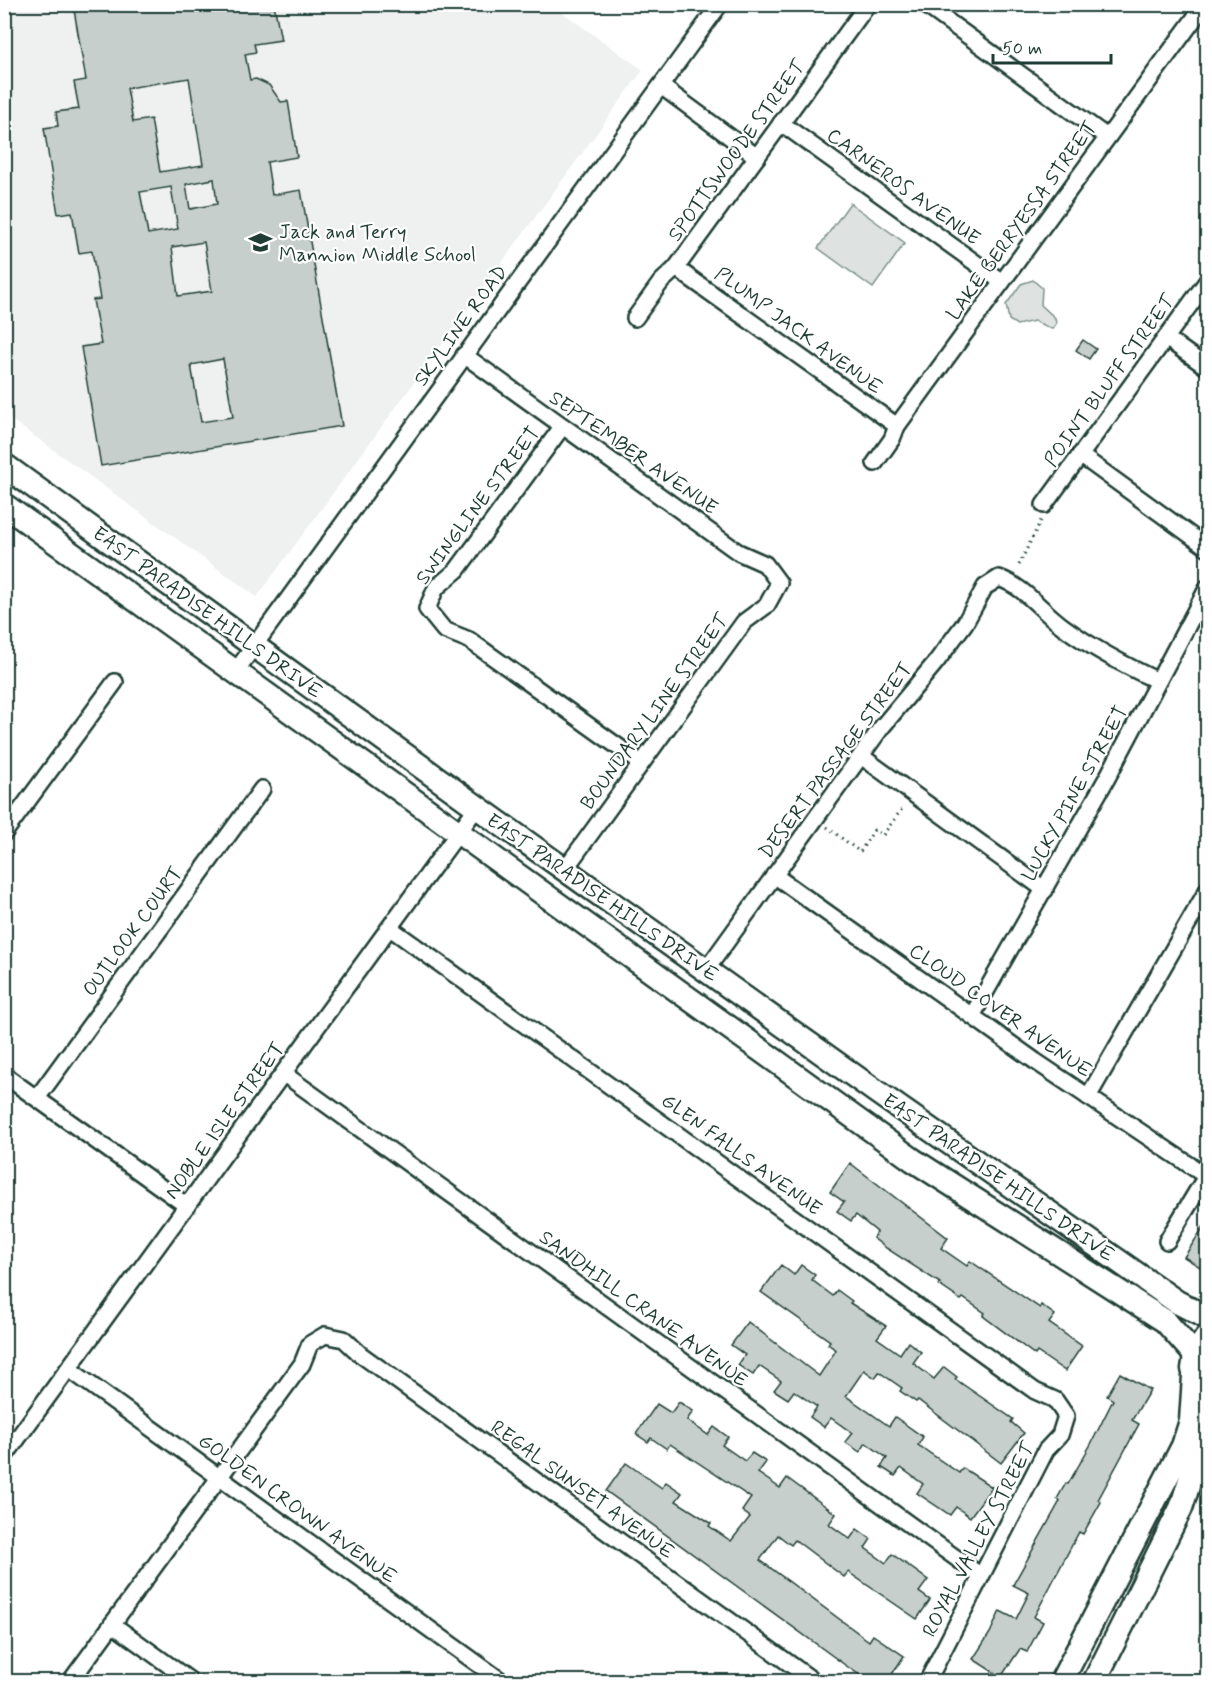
<svg xmlns="http://www.w3.org/2000/svg" width="1212" height="1686" font-family="Mynerve,sans-serif">
<style>
.built{fill:#eef1f0}
.green{fill:#dee3e2;stroke:#7e908b;stroke-width:1.5}
.building{fill:#c7cfcc;stroke:#1f3d34;stroke-width:1.5;fill-rule:evenodd}
.lines{fill:none;stroke-linecap:round;stroke-linejoin:round}
.street-casing{stroke:#1f3d34;stroke-width:20}
.secondary-casing{stroke:#1f3d34;stroke-width:27}
.path{stroke:#1f3d34;stroke-width:3;stroke-dasharray:1.5 4.5;stroke-linecap:butt}
.street{stroke:#fff;stroke-width:15}
.secondary{stroke:#fff;stroke-width:22}
.labels{text-anchor:middle;stroke-width:4.5;stroke-linejoin:round;paint-order:stroke}
.street-label{font-size:20px;fill:#1f3d34;stroke:#fff}
.poi-label{font-size:20px;fill:#1f3d34;stroke:#fff;text-anchor:start}
</style>
<rect width="100%" height="100%" fill="#fff"/>
<filter id="ink" filterUnits="userSpaceOnUse"><feTurbulence type="fractalNoise" baseFrequency=".0167" numOctaves="2"/><feDisplacementMap in="SourceGraphic" scale="12" xChannelSelector="R" yChannelSelector="G"/><feConvolveMatrix kernelMatrix="1 2 1 2 8 2 1 2 1" color-interpolation-filters="sRGB"/></filter>
<g filter="url(#ink)">
<!-- built -->
<polygon class="built" points="5,5 552,5 643,70 257,597 5,415"/>
<!-- green -->
<g class="green">
<polygon points="850,203 905,243 873,288 818,248"/>
<polygon points="1033,280 1042,288 1041,305 1055,318 1056,324 1052,329 1034,321 1017,325 1009,320 1006,305 1021,284"/>
</g>
<!-- building -->
<g class="building">
<path d="M73,4H274L281,40L254,44L256,52L245,54L250,80L256,79L269,85L281,102L288,101L297,157L267,162L272,195L301,190L342,426L101,466L81,347L101,344L93,300L100,299L92,251L79,253L72,212L58,214L44,128L58,126L56,112L79,109L74,82L86,80ZM189,78L203,165L160,172L151,119L133,122L127,88ZM214,179L217,204L190,209L186,184ZM171,187L178,229L148,234L140,192ZM204,242L212,291L178,296L172,247ZM223,359L233,417L201,422L191,365Z"/>
<polygon points="1083,340 1096,349 1089,359 1076,350"/>
<polygon points="850,1163 948,1238 941,1248 967,1266 970,1261 1040,1308 1041,1305 1055,1315 1049,1323 1082,1346 1065,1371 1037,1352 1035,1355 983,1316 985,1313 963,1298 961,1300 939,1285 940,1283 886,1248 873,1238 877,1232 856,1215 851,1221 837,1211 844,1202 830,1192"/>
<polygon points="1208,1220 1208,1272 1184,1257"/>
<polygon points="781,1265 794,1275 801,1265 815,1275 812,1280 833,1296 837,1290 852,1301 850,1303 886,1326 877,1338 900,1354 908,1342 921,1352 913,1363 934,1379 944,1367 957,1377 955,1379 1013,1419 1011,1422 1024,1433 1001,1463 918,1400 916,1402 900,1391 902,1388 879,1372 875,1378 864,1370 846,1396 889,1426 895,1417 923,1437 918,1445 959,1473 963,1468 992,1487 970,1517 956,1507 950,1515 917,1493 923,1484 901,1468 895,1476 881,1467 887,1458 866,1443 860,1452 845,1442 852,1433 831,1418 824,1427 810,1417 817,1407 794,1391 788,1399 774,1390 781,1381 759,1366 753,1375 738,1365 745,1355 731,1345 748,1322 819,1376 836,1350 828,1344 830,1341 761,1292"/>
<polygon points="1120,1373 1150,1390 1132,1420 1139,1424 1098,1500 1101,1502 1083,1534 1079,1532 1034,1617 1043,1622 1027,1652 1020,1649 1001,1677 973,1659 990,1633 1000,1611 1016,1619 1029,1593 1013,1585 1060,1501 1057,1499 1066,1483 1068,1484 1091,1444 1113,1400 1107,1396"/>
<polygon points="679,1402 693,1411 687,1420 708,1435 714,1427 728,1437 722,1445 745,1461 752,1453 766,1462 758,1473 780,1488 787,1478 836,1514 829,1524 850,1539 857,1529 871,1539 865,1548 886,1563 892,1554 928,1580 919,1592 930,1600 917,1619 848,1572 844,1577 795,1540 791,1545 778,1535 760,1560 869,1641 873,1635 904,1656 887,1682 870,1682 845,1665 606,1491 626,1463 662,1488 666,1482 682,1493 676,1501 711,1523 709,1526 731,1541 750,1517 742,1511 751,1498 670,1444 667,1449 651,1438 648,1442 636,1434 657,1404 671,1413"/>
</g>
<g class="lines">
<defs>
<g id="street">
<polyline points="924,4 1107,137"/>
<polyline points="661,86 757,157"/>
<polyline points="781,123 1002,282"/>
<polyline points="676,268 897,426"/>
<polyline points="635,318 661,282 676,268 868,4"/>
<polyline points="1166,338 1208,368"/>
<polyline points="464,355 738,552 765,564 779,583 767,605 744,622 565,869"/>
<polyline points="562,427 457,570 436,588 427,609 444,630 469,640 641,763"/>
<polyline points="1080,455 1208,548"/>
<polyline points="875,463 892,439 897,426 1205,4"/>
<polyline points="1044,505 1208,280"/>
<polyline points="236,671 720,4"/>
<polyline points="861,756 1045,890"/>
<polyline points="4,833 115,682"/>
<polyline points="774,875 1035,1061 1206,1176"/>
<polyline points="390,928 1035,1391 1055,1400 1066,1416 1060,1435 1046,1450 927,1682"/>
<path d="M706,970L881,728L936,662L965,623L985,587L999,578C1025,587 1042,612 1065,628C1094,649 1126,666 1158,681"/>
<polyline points="972,1016 1107,778 1208,587"/>
<polyline points="284,1074 981,1576"/>
<polyline points="4,1075 187,1206"/>
<polyline points="1088,1097 1208,889"/>
<polyline points="37,1098 262,789"/>
<polyline points="1167,1241 1208,1173"/>
<polyline points="69,1369 503,1682"/>
<polyline points="4,1457 477,807"/>
<polyline points="112,1624 192,1682"/>
<polyline points="70,1682 302,1364 310,1344 325,1335 344,1339 360,1354 815,1682"/>
</g>
<g id="secondary">
<polyline points="4,465 477,807 881,1095 1177,1302 1208,1318"/>
<polyline points="4,505 913,1160 1165,1321 1195,1355"/>
<polyline points="1193,1369 1195,1355 1208,1335"/>
<polyline points="1061,1682 1183,1446 1191,1421 1194,1376"/>
<polyline points="1094,1682 1181,1508 1199,1452 1208,1437"/>
</g>
</defs>
<!-- street casing -->
<use href="#street" class="street-casing"/>
<!-- secondary casing -->
<use href="#secondary" class="secondary-casing"/>
<!-- path -->
<g class="path">
<polyline points="1019,565 1042,518"/>
<polyline points="827,827 860,852 874,830 883,835 904,806"/>
</g>
<!-- street -->
<use href="#street" class="street"/>
<!-- secondary -->
<use href="#secondary" class="secondary"/>
</g>
</g>
<!-- icons -->
<defs>
<symbol id="school-bare" viewBox="-9 -9 18 18"><path d="M0-5L7-2L0 1L-7-2ZM-4 1L0 2.5L4 1V4Q0 6-4 4Z" fill="#1f3d34" stroke="#fff" stroke-width="2.5" paint-order="stroke"/></symbol>
</defs>
<g fill-rule="evenodd">
<use href="#school-bare" x="244" y="226" width="33" height="33"/>
</g>
<g class="labels">
<!-- street labels -->
<g class="street-label">
<text transform="translate(736 150) rotate(-54)" y="7">SPOTTSWOODE STREET</text>
<text transform="translate(904 186) rotate(36)" y="7">CARNEROS AVENUE</text>
<text transform="translate(1021 220) rotate(-54)" y="7">LAKE BERRYESSA STREET</text>
<text transform="translate(460 325) rotate(-54)" y="7">SKYLINE ROAD</text>
<text transform="translate(799 330) rotate(36)" y="7">PLUMP JACK AVENUE</text>
<text transform="translate(1109 380) rotate(-54)" y="7">POINT BLUFF STREET</text>
<text transform="translate(634 452) rotate(35)" y="7">SEPTEMBER AVENUE</text>
<text transform="translate(477 505) rotate(-53)" y="7">SWINGLINE STREET</text>
<text transform="translate(208 612) rotate(36)" y="7">EAST PARADISE HILLS DRIVE</text>
<text transform="translate(654 711) rotate(-54)" y="7">BOUNDARY LINE STREET</text>
<text transform="translate(835 760) rotate(-53)" y="7">DESERT PASSAGE STREET</text>
<text transform="translate(1074 793) rotate(-61)" y="7">LUCKY PINE STREET</text>
<text transform="translate(603 897) rotate(35)" y="7">EAST PARADISE HILLS DRIVE</text>
<text transform="translate(132 931) rotate(-54)" y="7">OUTLOOK COURT</text>
<text transform="translate(1001 1010) rotate(35)" y="7">CLOUD COVER AVENUE</text>
<text transform="translate(224 1120) rotate(-54)" y="7">NOBLE ISLE STREET</text>
<text transform="translate(742 1154) rotate(36)" y="7">GLEN FALLS AVENUE</text>
<text transform="translate(999 1177) rotate(35)" y="7">EAST PARADISE HILLS DRIVE</text>
<text transform="translate(644 1308) rotate(36)" y="7">SANDHILL CRANE AVENUE</text>
<text transform="translate(583 1489) rotate(36)" y="7">REGAL SUNSET AVENUE</text>
<text transform="translate(298 1508) rotate(36)" y="7">GOLDEN CROWN AVENUE</text>
<text transform="translate(978 1539) rotate(-62)" y="7">ROYAL VALLEY STREET</text>
</g>
<!-- poi labels -->
<g class="poi-label">
<text x="279" y="238">Jack and Terry<tspan x="279" dy="23">Mannion Middle School</tspan></text>
</g>
</g>
<!-- margin -->
<rect width="1212" height="1686" fill="none" stroke="#fff" stroke-width="24"/>
<rect x="12" y="12" width="1188" height="1662" fill="none" stroke="#1f3d34" stroke-width="2" filter="url(#ink)"/>
<!-- scale -->
<path d="M993 54v9h118v-9" fill="none" stroke="#1f3d34" stroke-width="3"/>
<text x="1002" y="54" font-size="18" fill="#1f3d34" stroke="#ffffff" stroke-width="4.5" paint-order="stroke">50 m</text>
</svg>
